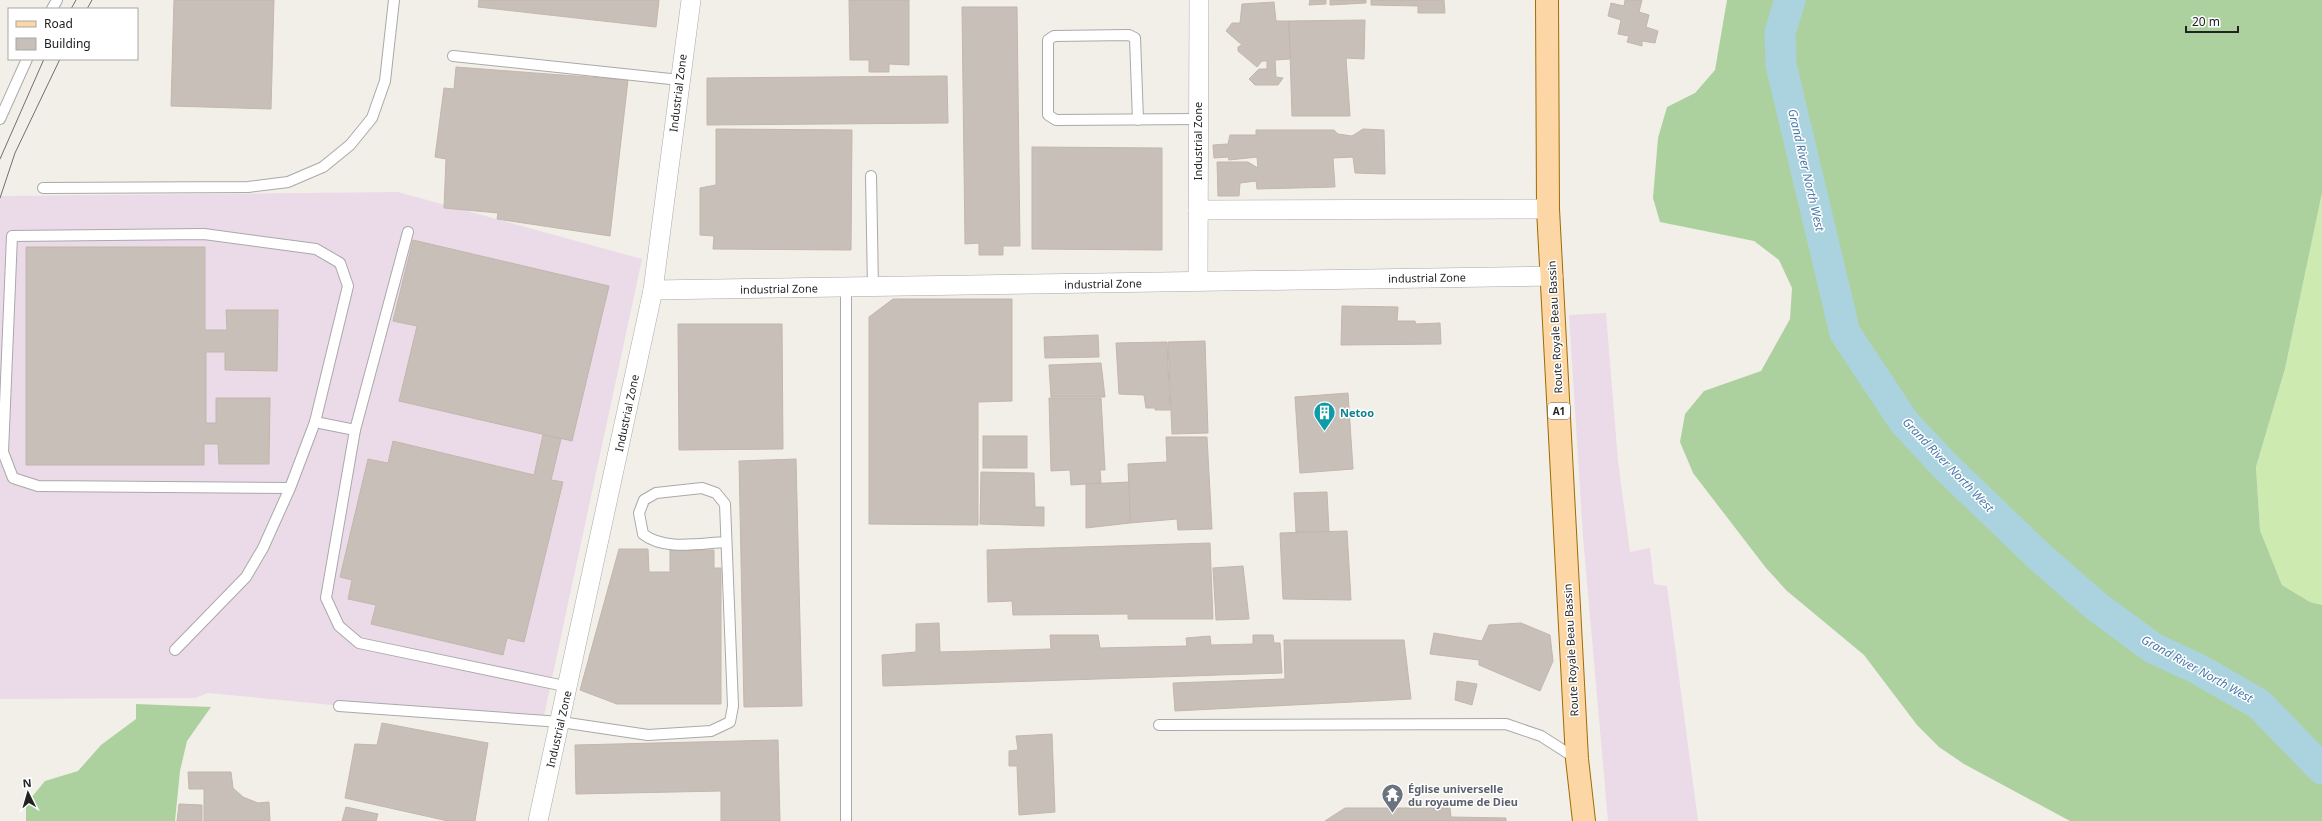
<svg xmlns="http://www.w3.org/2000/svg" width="2322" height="821" font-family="'Noto Sans',sans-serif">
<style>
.industrial{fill:#ebdbe8}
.grass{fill:#cdebb0}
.forest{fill:#add19e}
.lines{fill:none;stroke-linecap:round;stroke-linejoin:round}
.river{stroke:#aad3df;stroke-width:31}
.building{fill:#c7bfb8;stroke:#c4b6ab}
.service-casing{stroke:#a9a9a9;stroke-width:12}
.minor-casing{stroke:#a9a9a9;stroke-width:20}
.primary-casing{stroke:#a06b00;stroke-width:24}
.service{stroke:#fff;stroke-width:10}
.minor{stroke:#fff;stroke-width:19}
.primary{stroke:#fcd6a4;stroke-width:22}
.tram{stroke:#707070;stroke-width:1}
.labels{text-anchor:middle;stroke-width:3;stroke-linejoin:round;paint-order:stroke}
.shield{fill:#fff;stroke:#646464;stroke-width:1}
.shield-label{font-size:10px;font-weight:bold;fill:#222}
.street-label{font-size:11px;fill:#222;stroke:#fff}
.culture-label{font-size:11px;font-weight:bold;fill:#0d838f;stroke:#fff;text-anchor:start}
.worship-label{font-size:11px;font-weight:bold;fill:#5b616d;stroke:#fff;text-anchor:start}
.water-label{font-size:12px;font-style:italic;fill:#4a7aab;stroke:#fff}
</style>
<rect width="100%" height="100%" fill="#f2efe9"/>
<!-- industrial -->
<g class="industrial">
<polygon points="398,192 642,259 542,725 208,693 195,698 0,699 0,196"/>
<polygon points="1606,313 1618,461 1630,552 1650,548 1654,584 1667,586 1698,821 1608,821 1583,537 1569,315"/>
</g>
<!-- grass -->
<polygon class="grass" points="2322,193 2322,605 2310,602 2282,585 2260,530 2256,467 2285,369"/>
<!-- forest -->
<g class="forest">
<polygon points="1727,0 2322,0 2322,193 2285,369 2256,467 2260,530 2282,585 2310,602 2322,605 2322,821 2070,821 1964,764 1939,747 1917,725 1864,655 1787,591 1766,568 1693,473 1680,442 1685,414 1704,391 1761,371 1790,319 1792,288 1779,260 1754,241 1660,222 1653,198 1658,138 1667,107 1695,93 1715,70"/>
<polygon points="136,704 211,707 187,741 180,771 175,821 26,821 26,804 45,781 78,771 101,745 136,719"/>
</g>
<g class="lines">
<!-- river -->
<polyline class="river" points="1790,0 1780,33 1781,65 1845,333 1904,422 1946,467 2041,558 2096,606 2153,648 2198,669 2259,704 2322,769"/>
</g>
<!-- building -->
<g class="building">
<polygon points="174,0 274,0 271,109 171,106"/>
<polygon points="479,0 659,0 656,27 478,7"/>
<polygon points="849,0 909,0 909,65 889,64 889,72 869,72 869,60 850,60"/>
<polygon points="1310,0 1326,0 1326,4 1309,5"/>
<polygon points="1330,0 1366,0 1366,3 1330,5"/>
<polygon points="1371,0 1444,0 1445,13 1418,13 1418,6 1371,5"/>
<polygon points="1625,0 1642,0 1639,12 1649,15 1646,27 1658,31 1655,43 1642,41 1642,46 1627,42 1629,36 1618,34 1621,20 1608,16 1611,3 1624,6"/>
<polygon points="1274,2 1276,21 1289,21 1290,59 1275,60 1276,77 1283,78 1278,85 1255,85 1249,79 1259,69 1267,69 1267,61 1262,61 1257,67 1238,51 1238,47 1242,45 1226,31 1232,23 1240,23 1242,4"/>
<polygon points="962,7 1017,7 1020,246 1003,246 1003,255 979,255 979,243 965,244"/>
<polygon points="1365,20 1364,59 1346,58 1350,116 1292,116 1289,21"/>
<polygon points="456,67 628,80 610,236 497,219 498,213 444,208 446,159 435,157 444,88 454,89"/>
<polygon points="947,76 948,123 707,125 707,78"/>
<polygon points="716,129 852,130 851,250 713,249 714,236 700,235 700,188 716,185"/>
<polygon points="1363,129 1384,130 1385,174 1355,173 1353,157 1333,158 1335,187 1257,189 1256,181 1240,183 1239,196 1218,196 1217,162 1248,162 1258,168 1257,157 1229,160 1228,157 1214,158 1213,145 1228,144 1230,135 1256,135 1256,130 1334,130 1338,134 1352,136"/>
<polygon points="1032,147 1162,148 1162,250 1032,249"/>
<polygon points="413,240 609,286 572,441 399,401 417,326 393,321"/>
<polygon points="26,247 205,247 205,330 227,330 226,310 278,310 277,371 225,370 225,352 206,352 206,423 216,423 216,398 270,398 269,464 219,464 218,444 204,444 204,465 26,465"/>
<polygon points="893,299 1012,299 1012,401 978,402 978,525 869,524 869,317"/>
<polygon points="1342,306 1398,307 1397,321 1415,321 1416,324 1440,323 1441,344 1341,345"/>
<polygon points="678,324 782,324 783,449 679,450"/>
<polygon points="1098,335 1099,357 1045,358 1044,337"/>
<polygon points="1205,341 1208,433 1172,434 1168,342"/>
<polygon points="1167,342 1170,410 1155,410 1155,408 1146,408 1144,395 1119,394 1116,343"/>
<polygon points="1101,363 1105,397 1051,397 1049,365"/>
<polygon points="1348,393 1353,469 1300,473 1295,397"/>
<polygon points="1049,398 1101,398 1105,470 1100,470 1101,483 1071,485 1070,470 1051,471"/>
<polygon points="543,435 561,439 551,480 563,482 524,642 507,638 503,655 371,624 376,605 348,599 352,580 340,577 368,459 388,463 393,441 534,475"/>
<rect x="983" y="436" width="44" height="32"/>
<polygon points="1166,437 1207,437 1212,529 1178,530 1177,519 1130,523 1128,464 1167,462"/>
<polygon points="796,459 802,706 744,707 739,461"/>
<polygon points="981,472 1034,473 1035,507 1044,507 1044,526 980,524"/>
<polygon points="1129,482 1130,523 1086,528 1086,484"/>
<polygon points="1327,492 1329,532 1296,532 1294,493"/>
<polygon points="1347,531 1351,600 1283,599 1280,533"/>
<polygon points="1210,543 1213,619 1128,619 1128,614 1013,615 1012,601 988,602 987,550"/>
<polygon points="619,549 648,549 649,572 670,572 670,550 714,550 714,568 721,568 721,704 617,704 580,690"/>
<polygon points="1243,566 1249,619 1216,620 1213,568"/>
<polygon points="939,623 940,652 1051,649 1050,635 1098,635 1100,648 1187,646 1186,638 1210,636 1211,645 1253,644 1253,635 1273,635 1274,643 1280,643 1282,673 883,686 882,655 916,652 916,624"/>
<polygon points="1521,623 1550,635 1553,661 1540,691 1479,665 1479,660 1430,654 1434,633 1482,641 1489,625"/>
<polygon points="1284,640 1404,640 1411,699 1175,711 1173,683 1285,679"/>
<polygon points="1457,681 1477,684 1472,705 1455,700"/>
<polygon points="382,723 488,743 475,821 448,821 345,798 355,744 377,745"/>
<polygon points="1052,734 1055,812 1019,815 1017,766 1009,766 1009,751 1018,750 1016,736"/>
<polygon points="778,740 780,821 721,821 721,791 576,794 575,745"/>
<polygon points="188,772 231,772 233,788 243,797 258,803 269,802 270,821 204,821 204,789 189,789"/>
<polygon points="179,804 202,805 202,821 177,821"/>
<polygon points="346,807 378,814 376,821 342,821"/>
<polygon points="1345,808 1450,808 1451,817 1506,818 1506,821 1325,821"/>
</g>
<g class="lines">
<defs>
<g id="service">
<polyline points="52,9 57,0"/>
<polyline points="453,56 680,80"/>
<polyline points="0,119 27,59"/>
<polyline points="1138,120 1135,38 1129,35 1054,36 1048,40 1048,115 1056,120 1198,119"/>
<polyline points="871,176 873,288"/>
<polyline points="43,188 248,187 288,182 323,167 350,145 372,118 385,81 394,0"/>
<polyline points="408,232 355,430 326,598 339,626 359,643 569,687"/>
<polyline points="846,288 846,821"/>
<polyline points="315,422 355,430"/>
<polyline points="175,650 246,577 263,548 290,488 315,422 348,286 340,263 316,249 204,234 12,236 3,452 13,478 38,486 290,488"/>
<path d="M339,706L561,722L648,735L711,731L730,722L733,706L725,504L716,493L702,488L656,493L644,500L639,513L643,534C664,551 700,543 726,542"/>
<polyline points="1159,725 1506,724 1541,736 1577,759"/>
</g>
<g id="minor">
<polyline points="1198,210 1548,209"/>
<polyline points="1198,281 1199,0"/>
<polyline points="653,290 1553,276"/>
<polyline points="538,821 653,290 691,0"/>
</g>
<polyline id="primary" points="1547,0 1548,209 1577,759 1584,821"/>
</defs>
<!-- service casing -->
<use href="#service" class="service-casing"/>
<!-- minor casing -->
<use href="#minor" class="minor-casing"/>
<!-- primary casing -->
<use href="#primary" class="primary-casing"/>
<!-- service -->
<use href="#service" class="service"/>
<!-- minor -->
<use href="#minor" class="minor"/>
<!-- primary -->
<use href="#primary" class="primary"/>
<!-- tram -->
<g class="tram">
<polyline points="71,9 76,0"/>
<polyline points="87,9 92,0"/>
<polyline points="0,159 44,59"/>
<polyline points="0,198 15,153 60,59"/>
</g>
</g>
<!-- icons -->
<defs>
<symbol id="building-pin" viewBox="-11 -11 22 30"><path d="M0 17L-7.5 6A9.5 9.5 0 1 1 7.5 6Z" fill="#0f9aa8" stroke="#fff"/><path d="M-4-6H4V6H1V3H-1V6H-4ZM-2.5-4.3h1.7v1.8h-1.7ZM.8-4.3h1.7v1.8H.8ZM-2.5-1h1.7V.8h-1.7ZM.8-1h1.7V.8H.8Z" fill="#fff"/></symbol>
<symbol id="temple-pin" viewBox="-11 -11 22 30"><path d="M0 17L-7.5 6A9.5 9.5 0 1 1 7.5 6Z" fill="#6b7280" stroke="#fff"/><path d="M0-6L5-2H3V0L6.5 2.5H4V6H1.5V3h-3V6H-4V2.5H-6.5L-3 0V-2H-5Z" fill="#fff"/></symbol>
</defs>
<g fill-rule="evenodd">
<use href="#building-pin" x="1312" y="400" width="25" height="34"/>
<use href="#temple-pin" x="1380" y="782" width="25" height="34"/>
</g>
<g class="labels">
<!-- shield labels -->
<rect class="shield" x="1548" y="403" width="22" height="16" rx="3"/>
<g class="shield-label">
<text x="1559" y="415">A1</text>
</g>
<!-- street labels -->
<g class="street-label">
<text transform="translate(678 93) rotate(-83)" y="4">Industrial Zone</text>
<text transform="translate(1198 141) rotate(-90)" y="4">Industrial Zone</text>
<text transform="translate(1427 278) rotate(-1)" y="4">industrial Zone</text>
<text transform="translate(1103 284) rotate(-1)" y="4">industrial Zone</text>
<text transform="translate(779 289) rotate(-1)" y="4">industrial Zone</text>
<text transform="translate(1555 327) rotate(-93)" y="4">Route Royale Beau Bassin</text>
<text transform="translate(627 413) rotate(-78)" y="4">Industrial Zone</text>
<text transform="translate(1571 650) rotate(-93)" y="4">Route Royale Beau Bassin</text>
<text transform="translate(559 729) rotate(-77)" y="4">Industrial Zone</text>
</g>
<!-- culture labels -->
<g class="culture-label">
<text x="1340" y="417">Netoo</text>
</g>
<!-- worship labels -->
<g class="worship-label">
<text x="1408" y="793">Église universelle<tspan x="1408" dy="13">du royaume de Dieu</tspan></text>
</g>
<!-- water labels -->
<g class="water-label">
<text transform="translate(1806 170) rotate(77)" y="4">Grand River North West</text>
<text transform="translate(1948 465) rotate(46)" y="4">Grand River North West</text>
<text transform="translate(2197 669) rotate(29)" y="4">Grand River North West</text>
</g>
</g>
<!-- legend -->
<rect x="8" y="8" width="130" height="52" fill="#ffffff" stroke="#a7a7a7"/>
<rect x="16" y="21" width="20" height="6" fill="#fcd6a4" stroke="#a7a7a7"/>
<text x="44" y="28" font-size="12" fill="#222222">Road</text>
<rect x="16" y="38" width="20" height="12" fill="#c7bfb8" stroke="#a7a7a7"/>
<text x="44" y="48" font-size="12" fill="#222222">Building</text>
<!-- north arrow -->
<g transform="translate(28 793) rotate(355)" stroke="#ffffff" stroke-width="3" paint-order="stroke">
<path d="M0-3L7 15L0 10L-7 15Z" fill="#222222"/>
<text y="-6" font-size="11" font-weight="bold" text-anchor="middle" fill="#222222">N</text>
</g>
<!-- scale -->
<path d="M2186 26v6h52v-6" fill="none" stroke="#222222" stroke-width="2"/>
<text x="2192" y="26" font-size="12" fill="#222222" stroke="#ffffff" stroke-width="3" paint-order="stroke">20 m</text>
</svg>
